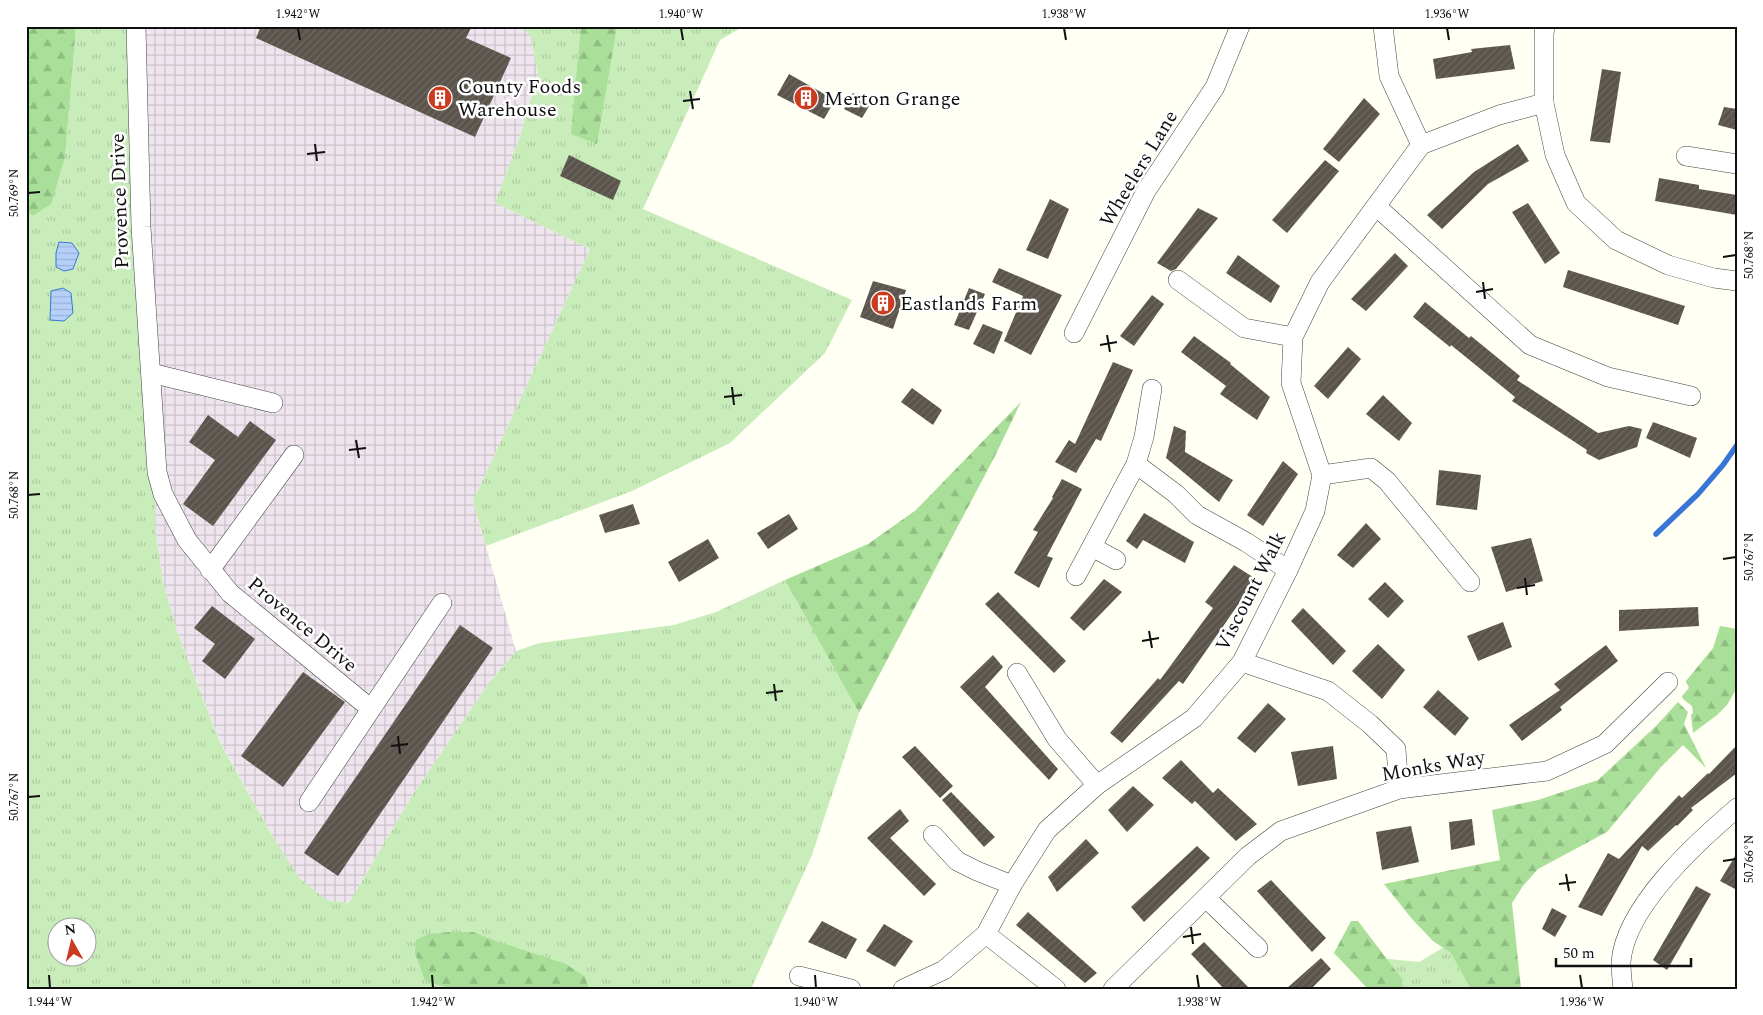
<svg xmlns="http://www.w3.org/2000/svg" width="1763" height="1015" font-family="Spectral,serif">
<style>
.industrial{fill:url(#industrial-grid)}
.grass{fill:url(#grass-tufts);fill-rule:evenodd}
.forest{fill:url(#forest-firs)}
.water{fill:url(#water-rules);stroke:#3875d5}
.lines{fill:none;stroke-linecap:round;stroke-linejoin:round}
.stream{stroke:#3875d5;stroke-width:5.5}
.building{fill:url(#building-hatch)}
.minor-casing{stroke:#434343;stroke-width:20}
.minor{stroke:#fff;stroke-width:19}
.ticks{fill:none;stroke:#101010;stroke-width:2}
.labels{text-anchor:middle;stroke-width:5;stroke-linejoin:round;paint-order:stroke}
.poi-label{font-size:20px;fill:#101010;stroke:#fff;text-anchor:start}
.street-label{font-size:20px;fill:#101010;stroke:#fff}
.neatline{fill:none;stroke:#101010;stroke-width:2}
.ticks-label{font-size:12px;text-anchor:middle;fill:#101010}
</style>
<defs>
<pattern id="industrial-grid" width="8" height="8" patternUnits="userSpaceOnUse" patternTransform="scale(1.25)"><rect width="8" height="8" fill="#efe5ee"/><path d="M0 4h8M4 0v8" fill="none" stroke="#ccc3cb"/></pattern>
<pattern id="grass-tufts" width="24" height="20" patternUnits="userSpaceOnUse" patternTransform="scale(1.25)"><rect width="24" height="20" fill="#c9edba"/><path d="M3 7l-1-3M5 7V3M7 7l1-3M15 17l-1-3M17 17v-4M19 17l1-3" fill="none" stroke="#acca9f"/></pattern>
<pattern id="forest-firs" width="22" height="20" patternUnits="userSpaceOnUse" patternTransform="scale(1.25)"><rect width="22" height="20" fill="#a9df98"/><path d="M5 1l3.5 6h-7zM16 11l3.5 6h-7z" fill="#90be82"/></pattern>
<pattern id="water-rules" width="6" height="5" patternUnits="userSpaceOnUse" patternTransform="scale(1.25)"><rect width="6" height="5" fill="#b5d1fa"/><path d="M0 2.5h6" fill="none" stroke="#9bb2d5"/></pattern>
<pattern id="building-hatch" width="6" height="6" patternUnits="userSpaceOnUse" patternTransform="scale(1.25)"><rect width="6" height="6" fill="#5a544c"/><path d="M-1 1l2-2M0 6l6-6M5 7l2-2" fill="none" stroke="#6d6861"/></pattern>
</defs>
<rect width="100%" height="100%" fill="#fffff4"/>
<!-- industrial -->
<polygon class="industrial" points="136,26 522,26 530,35 538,74 521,133 495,203 590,249 473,501 516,651 489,683 413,794 349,903 327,900 300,880 271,834 220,741 178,634 163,582 155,526 157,472"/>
<!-- grass -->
<g class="grass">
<path d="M76,26H136L157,472L155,526L163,582L178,634L220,742L271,834L300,879L327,900L349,903L413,794L489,683L516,651L540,643L674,625L716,612L785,580L859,713L812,855L751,989H26V211L33,216L65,157ZM58,928H88V958H58Z"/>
<polygon points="522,26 744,26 720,40 643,209 852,300 825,353 730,443 632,491 486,546 473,501 590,249 495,203 521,133 538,74 530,35"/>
<polygon points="1471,931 1495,989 1378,989 1379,958 1419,962"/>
</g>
<!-- forest -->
<g class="forest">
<polygon points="26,26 76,27 65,157 51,204 33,216 26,211"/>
<polygon points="581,26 617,26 597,144 571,134"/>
<polygon points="1021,402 994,458 859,713 785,580 868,544 916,510"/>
<polygon points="1720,626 1737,629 1737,688 1727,705 1717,715 1693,733 1691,715 1693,713 1692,706 1683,699 1682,696 1689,688 1686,681 1713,648"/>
<polygon points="1678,702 1688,712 1684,724 1706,768 1683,745 1661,767 1607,832 1538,869 1523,886 1512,903 1521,989 1471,989 1451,953 1433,941 1412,919 1384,884 1500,860 1492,810 1538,800 1598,780 1656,726"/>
<polygon points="1351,921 1358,921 1402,979 1403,989 1368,989 1334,953"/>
<polygon points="449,932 473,932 499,942 566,964 585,977 589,989 452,989 425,981 415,953 416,940 428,934"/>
</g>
<!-- water -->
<g class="water">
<polygon points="59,242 72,243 79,253 73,269 64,271 56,267 56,253"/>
<polygon points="63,288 71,293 73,313 64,321 50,320 51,291"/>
</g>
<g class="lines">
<!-- stream -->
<polyline class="stream" points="1656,534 1698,494 1723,465 1737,445"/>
</g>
<!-- building -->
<g class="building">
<polygon points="261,26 472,26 466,38 511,58 475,137 256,38"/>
<polygon points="1510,45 1515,69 1436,79 1433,59 1472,52 1471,49"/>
<polygon points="1602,69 1621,72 1610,143 1590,141"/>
<polygon points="789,74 835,100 824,119 777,95"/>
<polygon points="853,93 871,103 862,118 844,109"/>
<polygon points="1364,98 1380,114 1339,162 1323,149"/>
<polygon points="1724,107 1737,109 1737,130 1718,125"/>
<polygon points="1518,144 1529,161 1488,184 1442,229 1427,215 1474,172"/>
<polygon points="569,155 621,181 613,200 560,176"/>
<polygon points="1325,160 1339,171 1287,233 1272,220"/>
<polygon points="1659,178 1699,185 1699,189 1737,195 1737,215 1655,201"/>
<polygon points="1050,199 1069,209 1048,259 1026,250"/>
<polygon points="1528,203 1560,253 1545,264 1512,212"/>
<polygon points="1198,208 1218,218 1176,269 1171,271 1157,263"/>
<polygon points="1395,253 1408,266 1366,311 1351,299"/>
<polygon points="1238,255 1280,286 1271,303 1226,273"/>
<polygon points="999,268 1062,295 1031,355 1004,341 1023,296 992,282"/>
<polygon points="1568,270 1685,306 1678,325 1563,287"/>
<polygon points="873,281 906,290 893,329 860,317"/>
<polygon points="969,288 985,294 969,330 954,325"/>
<polygon points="1152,295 1164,304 1134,346 1120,336"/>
<polygon points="1425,302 1469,338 1471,336 1520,376 1517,380 1598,433 1629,426 1642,429 1637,447 1599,460 1586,453 1587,450 1512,401 1515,397 1451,345 1450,347 1413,317"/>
<polygon points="983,324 1003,332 994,354 973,344"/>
<polygon points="1194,336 1231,363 1230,364 1270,397 1257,420 1220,394 1226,386 1181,352"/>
<polygon points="1348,347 1361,359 1328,399 1314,386"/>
<polygon points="1113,362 1133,370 1101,441 1096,439 1076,473 1055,462 1069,440 1075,444"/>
<polygon points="912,388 942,410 933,425 901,402"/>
<polygon points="1383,395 1412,423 1399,441 1366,414"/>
<polygon points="208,415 238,437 250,421 276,440 213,526 183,504 215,460 189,442"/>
<polygon points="1653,422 1697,438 1690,458 1646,438"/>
<polygon points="1174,426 1186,431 1185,452 1233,480 1219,502 1166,458"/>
<polygon points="1283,461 1298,474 1263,526 1247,515"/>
<polygon points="1439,470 1481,475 1477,510 1436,505"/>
<polygon points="1062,479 1082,489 1047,556 1053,558 1039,588 1014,573 1038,532 1033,530 1053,498 1052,497"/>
<polygon points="633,504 640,524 605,533 599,515"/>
<polygon points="1144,513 1194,542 1185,563 1143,540 1137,549 1126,541"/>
<polygon points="789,514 798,529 768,549 757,533"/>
<polygon points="1366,523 1381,539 1353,568 1337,555"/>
<polygon points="1531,538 1543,581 1506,592 1491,547"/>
<polygon points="708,539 719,558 679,582 668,562"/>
<polygon points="1234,565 1256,579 1183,684 1179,681 1122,743 1110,733 1158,678 1160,680 1213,608 1205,602"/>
<polygon points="1104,579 1122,592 1084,631 1070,618"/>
<polygon points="1385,582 1404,601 1388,618 1368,599"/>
<polygon points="998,592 1066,661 1054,673 985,604"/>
<polygon points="212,606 255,639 225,679 202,661 215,644 194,628"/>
<polygon points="1698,607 1699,626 1619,631 1619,610"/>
<polygon points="1303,608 1346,651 1333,665 1291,621"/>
<polygon points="1503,622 1512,647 1478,661 1467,636"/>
<polygon points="460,625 493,648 338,876 304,853"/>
<polygon points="1378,644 1405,670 1382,699 1352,671"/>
<polygon points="1606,645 1618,661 1560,707 1562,710 1522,741 1509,725 1560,690 1554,684"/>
<polygon points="993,655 1003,667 985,687 1058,769 1049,780 960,687"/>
<polygon points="303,672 345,702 283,787 241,756"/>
<polygon points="1438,690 1469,718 1455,736 1423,707"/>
<polygon points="1268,703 1286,719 1255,753 1237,738"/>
<polygon points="1737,745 1737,773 1691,808 1693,810 1677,826 1676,825 1648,851 1642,846 1602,916 1578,907 1608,853 1619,859 1679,795 1682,798 1708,773 1709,774"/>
<polygon points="915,746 953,786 940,798 902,757"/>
<polygon points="1333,746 1337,779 1298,786 1291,752"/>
<polygon points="1181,760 1213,793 1218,788 1257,824 1236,841 1195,801 1192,804 1162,778"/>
<polygon points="1133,786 1154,805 1127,832 1108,810"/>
<polygon points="951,792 995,837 984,847 942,800"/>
<polygon points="900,809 909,821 890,838 936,884 924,896 867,838"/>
<polygon points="1472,819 1475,845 1451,850 1449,822"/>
<polygon points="1411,826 1419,862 1382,870 1376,832"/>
<polygon points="1086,839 1099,853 1057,892 1048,877"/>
<polygon points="1197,846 1210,858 1144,922 1131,907"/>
<polygon points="1737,853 1737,890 1720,881"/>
<polygon points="1271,880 1326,938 1312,952 1257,891"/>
<polygon points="1696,886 1711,894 1667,970 1653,960"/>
<polygon points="1552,908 1567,916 1555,937 1542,929"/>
<polygon points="1028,912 1097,973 1085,983 1016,925"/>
<polygon points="822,921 857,939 846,959 808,942"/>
<polygon points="884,924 913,941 895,967 866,951"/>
<polygon points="1204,942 1250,989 1224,989 1191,954"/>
<polygon points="1321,958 1331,969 1311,989 1286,989"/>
</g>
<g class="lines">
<defs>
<g id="minor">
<polyline points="136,26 141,227 157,472 163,494 187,540 230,593 371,709"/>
<polyline points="1383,26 1389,76 1421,145"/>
<polyline points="1545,26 1544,34 1544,103 1555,155 1576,203 1616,240 1668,265 1714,278 1737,281"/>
<polyline points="1686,156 1737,164"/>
<polyline points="1377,207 1530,345 1608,377 1691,396"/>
<polyline points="1178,280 1244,328 1293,337"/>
<polyline points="1074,333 1146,191 1215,87 1240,26"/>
<polyline points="151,373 273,403"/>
<polyline points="1136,464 1176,494 1197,515 1246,542 1288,570"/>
<polyline points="1322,475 1371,468 1387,481 1470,582"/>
<polyline points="1092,547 1116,560"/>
<polyline points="210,570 294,455"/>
<polyline points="1076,576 1136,464 1144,437 1152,389"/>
<polyline points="1242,662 1328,691 1370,724 1396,749 1399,789"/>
<polyline points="1017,673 1057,739 1097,785"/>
<polyline points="309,802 442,603"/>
<polyline points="933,835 957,861 977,871 1012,885"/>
<polyline points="1206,898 1258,948"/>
<polyline points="986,934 1056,989"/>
<polyline points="799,976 851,989"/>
<polyline points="903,989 944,970 986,934 1012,885 1047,830 1097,785 1194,718 1242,662 1288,570 1315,511 1322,475 1291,383 1293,337 1320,282 1421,145 1499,115 1544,103"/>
<polyline points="1113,989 1248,856 1281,831 1399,789 1547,771 1605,744 1668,682"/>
<path d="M1623,989C1622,980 1621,971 1621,962C1625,907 1697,842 1737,808"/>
</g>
</defs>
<!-- minor casing -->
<use href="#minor" class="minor-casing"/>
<!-- minor -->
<use href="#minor" class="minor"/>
</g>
<!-- ticks -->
<path class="ticks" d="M298,28L300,40M681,28L683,40M1064,28L1066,40M1447,28L1449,40M690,91L693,109M683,101L700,99M315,144L317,161M307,154L325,152M28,193L40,192M1723,257L1736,255M1483,282L1485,299M1476,292L1493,289M1107,335L1110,352M1100,345L1117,342M732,387L734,405M724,397L742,395M356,440L359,458M349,450L366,448M28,495L40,494M1723,559L1736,557M1525,578L1527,595M1517,588L1535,585M1149,631L1152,648M1142,641L1159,638M774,684L776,701M766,693L783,691M398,736L400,754M391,746L408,744M28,797L40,796M1723,861L1736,859M1566,874L1569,891M1559,884L1576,882M1191,927L1193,944M1183,937L1201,934M49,975L50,988M432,975L433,988M815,975L816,988M1197,975L1199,988M1580,975L1582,988"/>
<!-- icons -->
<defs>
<symbol id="building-disc" viewBox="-11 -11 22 22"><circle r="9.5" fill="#ca3b1f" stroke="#fff"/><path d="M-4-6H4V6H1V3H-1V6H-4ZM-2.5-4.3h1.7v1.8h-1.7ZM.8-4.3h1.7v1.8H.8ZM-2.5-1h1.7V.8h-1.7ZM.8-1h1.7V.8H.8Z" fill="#fff"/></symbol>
</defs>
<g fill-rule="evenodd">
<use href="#building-disc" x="426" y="84" width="28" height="28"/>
<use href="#building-disc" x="792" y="84" width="28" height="28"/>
<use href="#building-disc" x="869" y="289" width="28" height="28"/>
</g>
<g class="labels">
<!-- poi labels -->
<g class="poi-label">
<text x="458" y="93">County Foods<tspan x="458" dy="23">Warehouse</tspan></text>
<text x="824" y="105">Merton Grange</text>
<text x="900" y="310">Eastlands Farm</text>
</g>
<!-- street labels -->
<g class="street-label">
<text transform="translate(1138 168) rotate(-59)" y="7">Wheelers Lane</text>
<text transform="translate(119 201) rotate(-92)" y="7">Provence Drive</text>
<text transform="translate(1250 591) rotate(-63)" y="7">Viscount Walk</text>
<text transform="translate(303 624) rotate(40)" y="7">Provence Drive</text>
<text transform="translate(1433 765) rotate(-10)" y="7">Monks Way</text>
</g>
</g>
<!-- border -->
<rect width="1763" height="1015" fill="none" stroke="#ffffff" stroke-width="55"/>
<!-- north arrow -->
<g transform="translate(72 942) rotate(352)"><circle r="24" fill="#ffffff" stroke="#9f9f9f"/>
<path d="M0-4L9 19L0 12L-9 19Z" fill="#ca3b1f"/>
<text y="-8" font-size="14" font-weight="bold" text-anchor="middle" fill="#101010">N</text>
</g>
<!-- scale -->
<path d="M1556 958v8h135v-8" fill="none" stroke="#101010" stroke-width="2.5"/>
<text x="1563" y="958" font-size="15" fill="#101010" stroke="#ffffff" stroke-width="4" paint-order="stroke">50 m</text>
<rect x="28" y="28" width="1708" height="960" class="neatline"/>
<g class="ticks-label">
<text x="298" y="18">1.942°W</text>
<text x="681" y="18">1.940°W</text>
<text x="1064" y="18">1.938°W</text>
<text x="1447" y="18">1.936°W</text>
<text transform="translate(14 193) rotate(-90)" y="4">50.769°N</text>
<text transform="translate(1749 255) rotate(-90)" y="4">50.768°N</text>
<text transform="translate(14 495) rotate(-90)" y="4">50.768°N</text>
<text transform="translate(1749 557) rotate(-90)" y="4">50.767°N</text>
<text transform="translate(14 797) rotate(-90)" y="4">50.767°N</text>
<text transform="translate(1749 859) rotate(-90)" y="4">50.766°N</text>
<text x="50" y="1006">1.944°W</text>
<text x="433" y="1006">1.942°W</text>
<text x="816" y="1006">1.940°W</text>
<text x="1199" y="1006">1.938°W</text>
<text x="1582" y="1006">1.936°W</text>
</g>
</svg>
